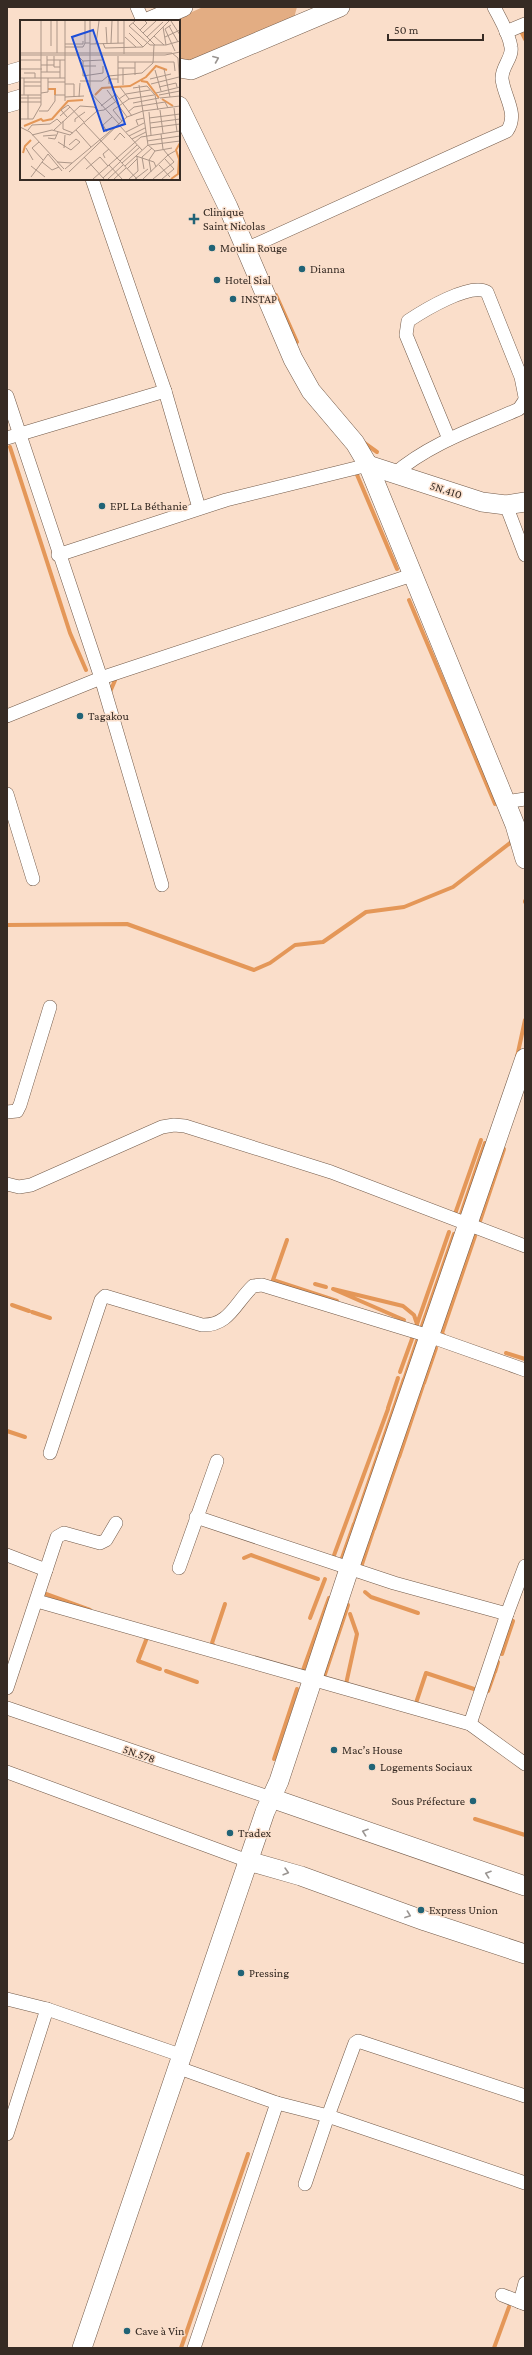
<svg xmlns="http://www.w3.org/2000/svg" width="532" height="2355" font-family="'Crimson Pro',serif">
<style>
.green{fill:#e3ad83}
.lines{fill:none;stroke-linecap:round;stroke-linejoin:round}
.stream{stroke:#e49758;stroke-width:4}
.street-casing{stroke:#725a49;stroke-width:14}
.secondary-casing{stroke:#725a49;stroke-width:20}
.street{stroke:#fff;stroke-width:13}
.secondary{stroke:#fff;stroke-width:19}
.oneway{stroke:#9a9592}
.poi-dot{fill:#216376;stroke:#fadeca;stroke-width:1.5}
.labels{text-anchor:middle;stroke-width:3;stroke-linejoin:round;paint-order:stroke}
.poi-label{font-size:12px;fill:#362b24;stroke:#fadeca;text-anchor:start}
.street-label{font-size:12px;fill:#362b24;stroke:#fadeca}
.inset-river{fill:none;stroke:#e49758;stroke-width:2}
.inset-road{fill:none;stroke:#ac9688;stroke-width:1}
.view{fill:#1d4ed8;fill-opacity:0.15;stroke:#1d4ed8;stroke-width:2}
.inset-edge{fill:none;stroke:#362b24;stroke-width:2}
</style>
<rect width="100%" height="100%" fill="#fadeca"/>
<!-- green -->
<polygon class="green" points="203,7 297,7 294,18 190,63 179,63 179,21 172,21"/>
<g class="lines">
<!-- stream -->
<g class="stream">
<polyline points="523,30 521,31 525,39"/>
<polyline points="276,295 297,342"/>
<polyline points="363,442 377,452"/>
<polyline points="10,447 70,633 86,670"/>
<polyline points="355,470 397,569"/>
<polyline points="409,600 495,804"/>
<polyline points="110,692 116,678"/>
<polyline points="525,901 525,902"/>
<polyline points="7,925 127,924 254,970 270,963 295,945 323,942 366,912 404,907 453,887 514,840"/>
<polyline points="517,1057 525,1020"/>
<polyline points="455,1214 481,1140"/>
<polyline points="461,1214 485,1143"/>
<polyline points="479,1224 504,1149"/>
<polyline points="287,1240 273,1280 337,1301"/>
<polyline points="315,1284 326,1287"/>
<polyline points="12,1305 29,1311"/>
<polyline points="32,1312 50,1318"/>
<polyline points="404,1320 333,1289 403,1306 414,1315 417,1324"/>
<polyline points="417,1324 449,1232"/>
<polyline points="422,1326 454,1234"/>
<polyline points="445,1337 442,1333 475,1236"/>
<polyline points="506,1353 525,1359"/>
<polyline points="400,1372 412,1339"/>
<polyline points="405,1377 417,1341"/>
<polyline points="424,1383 436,1348"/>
<polyline points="388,1408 398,1378"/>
<polyline points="7,1431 25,1437"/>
<polyline points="380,1449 404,1379"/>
<polyline points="399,1457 423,1385"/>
<polyline points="355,1522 379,1452"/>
<polyline points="374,1529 398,1459"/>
<polyline points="331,1557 333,1558 388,1409"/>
<polyline points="244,1558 251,1555 318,1579"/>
<polyline points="341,1561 354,1524"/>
<polyline points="360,1570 373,1531"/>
<polyline points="365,1592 371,1597 418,1613"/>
<polyline points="46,1594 90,1610"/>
<polyline points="310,1618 325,1579"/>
<polyline points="148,1635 138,1661 160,1669"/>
<polyline points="214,1646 212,1643 225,1604"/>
<polyline points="502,1654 513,1621"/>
<polyline points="166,1671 197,1682"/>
<polyline points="495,1672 498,1662"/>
<polyline points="302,1673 329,1598"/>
<polyline points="323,1680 348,1605"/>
<polyline points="348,1685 346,1684 357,1634 350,1614"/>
<polyline points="488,1691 494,1674"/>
<polyline points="415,1706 426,1673 474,1689"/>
<polyline points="274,1759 297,1689"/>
<polyline points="475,1819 525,1835"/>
<polyline points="181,2348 248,2154"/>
<polyline points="494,2348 509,2307"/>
</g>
<defs>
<g id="street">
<polyline points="137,7 143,21"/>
<polyline points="506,32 525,24"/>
<path d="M246,249L507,131C519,114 504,97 502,79C501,67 513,58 511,47C509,33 500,19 494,7"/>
<polyline points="165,391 199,508"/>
<polyline points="7,396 101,678 162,885"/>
<polyline points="7,438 165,391 92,179"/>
<path d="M449,439L406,335L408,321C423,311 470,282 487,292L521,377L525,397"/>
<path d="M394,474C430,443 476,428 519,409L525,400"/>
<polyline points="506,505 525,555"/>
<polyline points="58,555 226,500 368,465"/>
<polyline points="7,716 101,678 412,575"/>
<polyline points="7,794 33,879"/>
<polyline points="505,802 525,799"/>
<polyline points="7,1112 17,1111 20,1105 50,1007"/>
<polyline points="7,1184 19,1187 31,1185 162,1127 174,1125 185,1126 331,1172 525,1246"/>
<path d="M50,1453L101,1300L105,1296L202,1325C229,1326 235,1303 253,1286L262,1285L429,1336L525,1370"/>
<polyline points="196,1517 394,1583 507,1614 470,1724"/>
<polyline points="7,1555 46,1570"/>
<polyline points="179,1568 217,1461"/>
<polyline points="37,1601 470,1724 525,1764"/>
<polyline points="507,1614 525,1566"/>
<polyline points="7,1688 57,1537 64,1533 100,1543 106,1540 116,1523"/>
<polyline points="7,1708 271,1798"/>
<polyline points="7,1772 248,1861"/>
<polyline points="7,1999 47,2009 183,2056"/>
<polyline points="179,2068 277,2103 194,2348"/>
<polyline points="277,2103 328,2116 355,2043 358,2041 525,2096"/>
<polyline points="7,2134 47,2009"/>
<polyline points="305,2184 328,2116 525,2183"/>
<polyline points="502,2295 525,2304"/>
<polyline points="520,2302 525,2283"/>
</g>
<g id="secondary">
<polyline points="150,21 183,7"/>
<polyline points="179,68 191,70 340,7"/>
<polyline points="7,75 21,71"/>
<polyline points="7,103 21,99"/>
<polyline points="179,106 228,207 293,359 311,391 355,443 368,465 515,825 525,859"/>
<polyline points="368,465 482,502 506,505 525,502"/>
<polyline points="271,1798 525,1886"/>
<polyline points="248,1861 301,1876 425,1921 525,1954"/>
<polyline points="82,2348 265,1812 279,1781 349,1569 525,1058"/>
</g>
</defs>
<!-- street casing -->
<use href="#street" class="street-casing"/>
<!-- secondary casing -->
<use href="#secondary" class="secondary-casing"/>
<!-- street -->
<use href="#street" class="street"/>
<!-- secondary -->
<use href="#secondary" class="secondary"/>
</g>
<!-- one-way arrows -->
<defs><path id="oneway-chevron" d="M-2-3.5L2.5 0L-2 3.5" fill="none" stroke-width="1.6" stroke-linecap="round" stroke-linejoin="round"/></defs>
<g class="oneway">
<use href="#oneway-chevron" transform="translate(216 59) rotate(-22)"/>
<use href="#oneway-chevron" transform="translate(365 1832) rotate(-161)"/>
<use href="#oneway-chevron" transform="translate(286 1872) rotate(16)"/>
<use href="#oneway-chevron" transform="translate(488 1874) rotate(-161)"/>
<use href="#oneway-chevron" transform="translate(408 1915) rotate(20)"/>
</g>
<!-- markers -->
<g class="poi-dot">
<path d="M192 213h4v4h4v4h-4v4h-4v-4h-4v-4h4z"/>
<circle cx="212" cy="248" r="4"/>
<circle cx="302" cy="269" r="4"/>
<circle cx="217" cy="280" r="4"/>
<circle cx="233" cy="299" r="4"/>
<circle cx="102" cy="506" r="4"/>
<circle cx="80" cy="716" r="4"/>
<circle cx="334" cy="1750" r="4"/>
<circle cx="372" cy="1767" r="4"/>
<circle cx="473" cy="1801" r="4"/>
<circle cx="230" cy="1833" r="4"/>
<circle cx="421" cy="1910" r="4"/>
<circle cx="241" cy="1973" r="4"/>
<circle cx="127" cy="2331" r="4"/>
</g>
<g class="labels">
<!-- poi labels -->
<g class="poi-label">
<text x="203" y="216">Clinique<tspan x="203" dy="14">Saint Nicolas</tspan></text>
<text x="220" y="252">Moulin Rouge</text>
<text x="310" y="273">Dianna</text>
<text x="225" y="284">Hotel Sial</text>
<text x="241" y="303">INSTAP</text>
<text x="110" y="510">EPL La Béthanie</text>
<text x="88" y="720">Tagakou</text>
<text x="342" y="1754">Mac’s House</text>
<text x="380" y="1771">Logements Sociaux</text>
<text x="465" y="1805" text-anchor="end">Sous Préfecture</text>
<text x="238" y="1837">Tradex</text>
<text x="429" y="1914">Express Union</text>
<text x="249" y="1977">Pressing</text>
<text x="135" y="2335">Cave à Vin</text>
</g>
<!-- street labels -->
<g class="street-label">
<text transform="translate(446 490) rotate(18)" y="4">5N.410</text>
<text transform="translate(139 1754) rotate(19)" y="4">5N.578</text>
</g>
</g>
<!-- overview -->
<g transform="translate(20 20)">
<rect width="160" height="160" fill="#fadeca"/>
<path class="inset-river" d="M121,61L127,62L139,78M28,69H35V75M75,75L82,68L110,66L126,57L136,46L147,50M142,79L153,86M4,106L21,99L23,101L32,99L48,81L63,80M3,133L5,126L11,120M151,159L158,154L159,139L156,130L160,123"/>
<path class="inset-road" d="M31,1V26M37,1V33M45,1V81M65,1V23H70M70,1V72L99,104M98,1V23M115,1L109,6L130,25H146L160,21M151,1L160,15M113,3L135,25M151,5L145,9L155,31M149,6L158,22M86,7L87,23M143,7L146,25M120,10L127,3L125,1M109,13L123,27M123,13L136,1M134,16L144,25M105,17L116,27M127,17L143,2M145,17L160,10M83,23L85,28L123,27L149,1M91,23L92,1M45,24H63V21M70,24L104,23M76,24L79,1M45,27H63L65,23M0,33H70M70,33H152L158,38L160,68M104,34V1M0,35H70M70,35H145L160,32M27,36V52M34,36V47H40M58,36L63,41V46H76M98,36V63M0,40H21M27,40H45M63,41L82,40M98,42H154L155,51M21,45H34M63,46V56L83,53V46M98,48H115M0,49H22M144,49L150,77M135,50L141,71M21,52H40M4,53H15V58M115,55V42M0,58H45M4,58V75M40,58V40M130,59L151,54M60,61H82L88,56L122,53L133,43L134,25M4,62H21M28,62H45M45,64H54V77M89,64V59H98M131,64L159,57M103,65V48M119,65L128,125L135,131L129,140L131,152M4,66H21M100,67L109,79M139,67L156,63L157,67M113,68L127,66L135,75L138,90M92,69L112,96M87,70L107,97M21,73L28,72V58M136,73L160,67M0,75H21M8,75V99M139,75L160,71M45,77L64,76M59,77L60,63M0,78H21M140,78L160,76M99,79L106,74L130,70M0,82H21M113,83L139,78M81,86L96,74M154,88L157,112M140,90L143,113M19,91H28L35,81V75H45M108,92L114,87L145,82L148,88M129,92L131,115M40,96L50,87M47,97L41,90L48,85L64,102M129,98L160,94M0,99H13L21,85V1M43,101V109L53,113M102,101L93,90L109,79L134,75M55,102V99L65,92M64,103L117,159M130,103L160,99M99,105L122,130M118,105L116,100L124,98M0,107L10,112L44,149M130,108L160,104M8,110L12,105L30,104L37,99L41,103M34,110L60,86L74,87L78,90M56,110L71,127M87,112L83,105L92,97M106,112L124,103M12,115L32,110L50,115L77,91L84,90L95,82M23,116L36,115M109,116L125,108M28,118L35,119L38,112M112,119L126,112M94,120L100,113L105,118M127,121L160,116M19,122L12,128L23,140M38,122L51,130L60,122L56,119L49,125M129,125L160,121M6,128L13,140M44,128L45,115M135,131L152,128M28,134L42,151M116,136L134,142L136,147M64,137L84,159M85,138L83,134L89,129M100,141L117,125M22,142L32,150L39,147M37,142L52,143M102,143L120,127M89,145L102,159M139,145L150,157M11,146L25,157M105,146L128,125M45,149L107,97L123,91L160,86M66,149L80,137L88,146M107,149L117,139M124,149L122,137L132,128M49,152L101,102M11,157L28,134M83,158L100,142M73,159L121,117L160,111M88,159L103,145M94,159L106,148M109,159L118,151L117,136M115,159L128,149M123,159L148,135L143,129L141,114M133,159L154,142L148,135L155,131M142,159L154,149L145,139"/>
<path class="view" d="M73,10L105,104L84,111L52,17Z"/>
<rect width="160" height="160" class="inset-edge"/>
</g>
<!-- border -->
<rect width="532" height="2355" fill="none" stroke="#362b24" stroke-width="16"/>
<!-- scale -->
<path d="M388 34v6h95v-6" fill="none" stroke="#362b24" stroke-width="2"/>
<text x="394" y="34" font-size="12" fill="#362b24" stroke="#fadeca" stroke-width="3" paint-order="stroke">50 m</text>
</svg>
